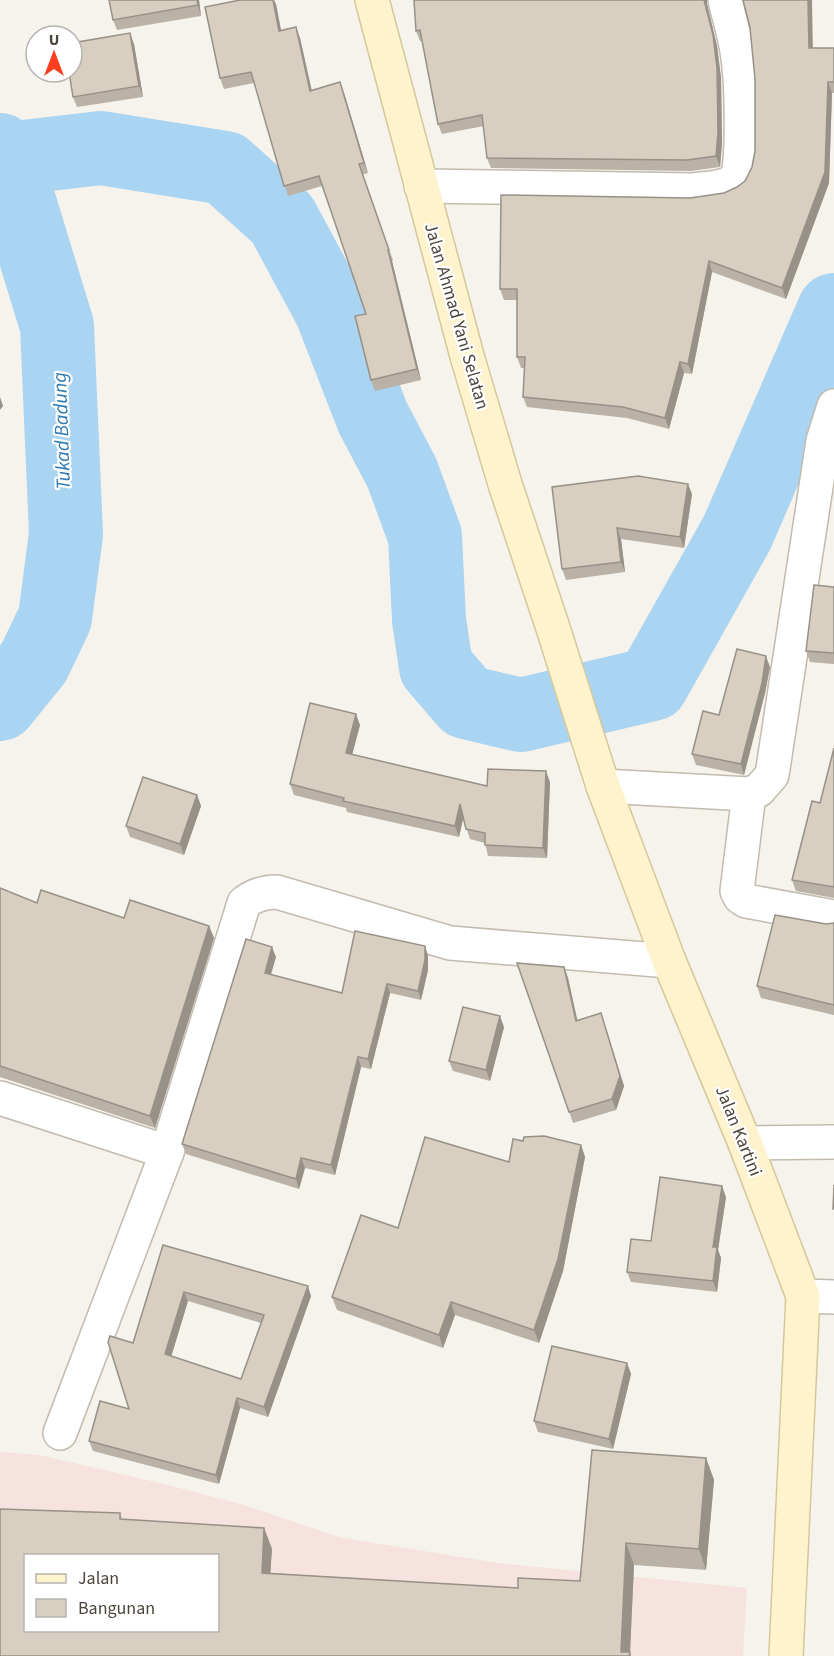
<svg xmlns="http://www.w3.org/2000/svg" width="834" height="1656" font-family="'Source Sans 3',sans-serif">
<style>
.medical{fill:#f6e3e0;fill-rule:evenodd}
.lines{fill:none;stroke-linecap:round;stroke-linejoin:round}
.river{stroke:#a9d4f2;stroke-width:74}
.minor-casing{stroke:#c2bbae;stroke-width:36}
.secondary-casing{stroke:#d6c79b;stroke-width:36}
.minor{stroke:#fff;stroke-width:33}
.secondary{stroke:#fff3cd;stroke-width:33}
.wall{fill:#bab2a6;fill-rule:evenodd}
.shaded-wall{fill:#979187}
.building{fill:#d8cfc1;stroke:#979187;stroke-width:1.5;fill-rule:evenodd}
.labels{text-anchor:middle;stroke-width:4.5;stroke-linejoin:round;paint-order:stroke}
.street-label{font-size:18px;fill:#4b4439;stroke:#fff}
.water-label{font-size:20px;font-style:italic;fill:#2e7ab2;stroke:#fff}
</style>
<rect width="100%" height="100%" fill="#f6f3ec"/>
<!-- medical -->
<path class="medical" d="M0,1452L40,1455L164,1484L244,1505L339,1537L497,1563L747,1588L743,1656H0ZM26,1556H218V1630H26Z"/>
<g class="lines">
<!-- river -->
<g class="river">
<polyline points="0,150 6,159 57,326 66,534 55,618 34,662 0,704"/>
<polyline points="6,159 101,148 225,168 282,219 331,310 373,418 402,473 425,536 429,620 436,667 466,702 521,715 652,684 737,533 834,310"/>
</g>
<defs>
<g id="minor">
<path d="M421,186L692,190C705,188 727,189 736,178C744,169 741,84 739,68C738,45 730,22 725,0"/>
<polyline points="603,786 749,794 759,790 772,775 823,441 834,406"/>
<polyline points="749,794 737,891 740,897 746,901 834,917"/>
<path d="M0,1098L167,1152L244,903C254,895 264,892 277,892L450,943L669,961"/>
<polyline points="745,1143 834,1142"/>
<polyline points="803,1296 834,1297"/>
<polyline points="60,1433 167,1152"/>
</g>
<polyline id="secondary" points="372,0 467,356 505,484 553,628 603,786 669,961 745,1143 803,1296 786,1656"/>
</defs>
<!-- minor casing -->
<use href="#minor" class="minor-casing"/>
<!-- secondary casing -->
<use href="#secondary" class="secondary-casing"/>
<!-- minor -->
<use href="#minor" class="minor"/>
<!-- secondary -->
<use href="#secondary" class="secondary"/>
</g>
<!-- wall -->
<g class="wall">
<polygon points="199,0 201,16 117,30 113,20"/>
<polygon points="743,0 812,0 812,48 834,48 834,93 832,93 829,183 786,299 712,272 692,374 684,373 669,429 627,418 527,407 523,397 525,368 521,368 517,357 517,300 504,300 500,289 690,198 724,193 737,187 745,181 752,167 755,151 755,79 750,28"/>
<polygon points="276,4 281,30 300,38 312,91 344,93 368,173 362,175 393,260 392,261 421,380 375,391 371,380 366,314 322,186 288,196 254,83 224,89 220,78"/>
<polygon points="707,4 717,46 721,78 722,143 720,167 691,171 491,168 487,158 484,126 442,134 438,124 422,41 420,41 416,31"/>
<polygon points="134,44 143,97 77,107 73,97"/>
<polygon points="552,487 692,494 684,548 621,539 625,572 566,580 562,569"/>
<polygon points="834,587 834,664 810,662 806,651"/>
<polygon points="770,667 765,693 744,775 696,765 692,754 719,715"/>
<polygon points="360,725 352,754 487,786 550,782 547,858 488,856 485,843 470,839 463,818 459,837 347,812 346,808 294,795 290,784"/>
<polygon points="834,748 834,898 796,891 792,880 820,803"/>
<polygon points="197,795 201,806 184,855 130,837 126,826"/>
<polygon points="0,889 37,903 124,918 209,926 214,938 155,1128 0,1077"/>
<polygon points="834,923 834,1015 761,998 757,986 826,924"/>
<polygon points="425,946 428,956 428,970 421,1000 390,993 371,1069 361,1067 335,1175 305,1168 299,1189 186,1154 182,1144 276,957 271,975 342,993"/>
<polygon points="517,963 564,967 568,978 577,1020 601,1013 624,1086 616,1110 573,1123"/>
<polygon points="504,1027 490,1081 453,1071 449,1061"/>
<polygon points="523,1141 581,1145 585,1157 563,1271 539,1343 455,1315 443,1348 337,1310 332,1297 398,1228 509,1162"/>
<polygon points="726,1197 718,1250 721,1258 717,1292 631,1282 627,1272 651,1241"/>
<path d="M163,1245L311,1296L268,1417L240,1408L219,1484L93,1451L89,1441L129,1409L133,1343ZM188,1301L261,1323L241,1379L171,1356Z"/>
<polygon points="627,1363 631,1374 613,1449 538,1432 534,1421"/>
<polygon points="706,1458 714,1480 706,1570 634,1565 630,1652 0,1656 120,1513 122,1519 264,1528 272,1549 270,1573 518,1588 580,1581"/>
</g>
<!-- shaded-wall -->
<g class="shaded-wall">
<polygon points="197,0 199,0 201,16 198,5"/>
<polygon points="273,0 274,0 276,4 283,41 279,31"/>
<polygon points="704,0 707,0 707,4 717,46 721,78 722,143 720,167 716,156"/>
<polygon points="808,0 812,0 813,59 809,48"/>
<polygon points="296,27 300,38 314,102 310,91"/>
<polygon points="130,33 134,44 143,97 139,86"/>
<polygon points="340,82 344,93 368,173 364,163"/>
<polygon points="828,82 832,93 829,183 786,299 782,288"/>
<polygon points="388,250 392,261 421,380 417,369"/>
<polygon points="709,261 712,272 692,374 688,364"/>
<polygon points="680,362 684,373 669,429 665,418"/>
<polygon points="0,397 3,406 0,410"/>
<polygon points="688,484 692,494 684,548 680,537"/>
<polygon points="617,528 621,539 625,572 621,562"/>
<polygon points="766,656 770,667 765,693 744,775 741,764"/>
<polygon points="356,714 360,725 350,763 346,753"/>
<polygon points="546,771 550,782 547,858 543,848"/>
<polygon points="197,795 201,806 184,855 180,844"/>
<polygon points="460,804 464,815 459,837 455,826"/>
<polygon points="209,926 214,938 155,1128 150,1116"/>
<polygon points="425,946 428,956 428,970 421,1000 418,991"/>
<polygon points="272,947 276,957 268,983 265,973"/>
<polygon points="564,967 568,978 580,1032 576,1021"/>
<polygon points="387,984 390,993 371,1069 368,1059"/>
<polygon points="601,1013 624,1086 616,1110 612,1099"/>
<polygon points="500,1016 504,1027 490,1081 486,1070"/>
<polygon points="358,1057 361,1067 335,1175 331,1165"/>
<polygon points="581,1145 585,1157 563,1271 539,1343 534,1330"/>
<polygon points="301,1158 305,1168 299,1189 296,1179"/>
<polygon points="722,1186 726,1197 718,1250 721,1258 717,1292 713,1281 713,1247"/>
<polygon points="308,1286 311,1296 268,1417 264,1407"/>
<polygon points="184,1292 188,1301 169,1364 165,1354"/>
<polygon points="451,1302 455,1315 443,1348 439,1335"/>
<polygon points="627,1363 631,1374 613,1449 609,1439"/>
<polygon points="237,1398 240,1408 219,1484 216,1475"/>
<polygon points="706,1458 714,1480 706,1570 699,1549"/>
<polygon points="264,1528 272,1549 269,1594 262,1573"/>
<polygon points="626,1543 634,1565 630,1652 631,1656 622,1656 621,1652"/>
</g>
<!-- building -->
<g class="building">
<polygon points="109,0 197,0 198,5 113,20"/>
<polygon points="240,0 273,0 279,31 296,27 310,91 340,82 364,163 359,164 389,250 388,250 417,369 371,380 355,316 366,314 319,176 284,186 251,72 220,78 205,7"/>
<polygon points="414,0 704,0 713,35 717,68 718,132 716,156 687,160 487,158 482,115 438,124 420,30 416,31"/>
<polygon points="743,0 808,0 809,48 834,48 834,82 828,82 825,172 782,288 709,261 688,364 680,362 665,418 623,407 523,397 525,357 517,357 517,289 500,289 501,195 690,198 724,193 737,187 745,181 752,167 755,151 755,79 750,28"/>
<polygon points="130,33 139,86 73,97 69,72 72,72 72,43"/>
<polygon points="638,476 688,484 680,537 617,528 621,562 562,569 552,487"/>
<polygon points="814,585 834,587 834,653 806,651"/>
<polygon points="737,649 766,656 762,683 741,764 692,754 703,711 719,715"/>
<polygon points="310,703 356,714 346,753 487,786 488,769 546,771 543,848 485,845 485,833 466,829 460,804 455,826 343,801 344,798 290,784"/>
<polygon points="834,748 834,887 792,880 812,801 820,803"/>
<polygon points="143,777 197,795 180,844 126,826"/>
<polygon points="0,888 37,903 41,890 124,918 130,900 209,926 150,1116 0,1066"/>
<polygon points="775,915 826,924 834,923 834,1005 757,986"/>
<polygon points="355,931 425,946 425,960 418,991 387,984 368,1059 358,1057 331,1165 301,1158 296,1179 182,1144 246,939 272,947 265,973 342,993"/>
<polygon points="517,963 564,967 576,1021 601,1013 620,1076 612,1099 569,1112"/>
<polygon points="463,1007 500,1016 486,1070 449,1061"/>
<polygon points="544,1136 581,1145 558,1259 534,1330 451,1302 439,1335 332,1297 361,1215 398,1228 425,1137 509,1162 513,1139 523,1141 524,1137"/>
<polygon points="660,1177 722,1186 713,1247 717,1247 713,1281 627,1272 631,1239 651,1241"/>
<polygon points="834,1185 834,1209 833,1209"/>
<path d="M163,1245L308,1286L264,1407L237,1398L216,1475L89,1441L100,1401L129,1409L108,1342L110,1336L133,1343ZM184,1292L264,1315L241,1379L165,1354Z"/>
<polygon points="552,1346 627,1363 609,1439 534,1421"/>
<path d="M592,1450L706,1458L699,1549L626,1543L621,1652H630L629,1656H0V1509L120,1513V1519L264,1528L262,1573L518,1588V1578L580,1581ZM26,1556H218V1630H26Z"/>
</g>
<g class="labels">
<!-- street labels -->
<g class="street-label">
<text transform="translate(457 316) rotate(74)" y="6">Jalan Ahmad Yani Selatan</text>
<text transform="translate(739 1131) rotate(68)" y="6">Jalan Kartini</text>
</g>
<!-- water labels -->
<g class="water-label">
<text transform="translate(61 431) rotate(-92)" y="7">Tukad Badung</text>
</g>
</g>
<!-- legend -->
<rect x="24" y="1554" width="195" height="78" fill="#ffffff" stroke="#b7b4b0" stroke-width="1.5"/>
<rect x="36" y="1574" width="30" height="9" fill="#fff3cd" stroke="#b7b4b0" stroke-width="1.5"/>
<text x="78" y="1584" font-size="18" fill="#4b4439">Jalan</text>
<rect x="36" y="1599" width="30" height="18" fill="#d8cfc1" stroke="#b7b4b0" stroke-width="1.5"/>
<text x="78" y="1614" font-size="18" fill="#4b4439">Bangunan</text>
<!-- north arrow -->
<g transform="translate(54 54)"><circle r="28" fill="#ffffff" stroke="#b7b4b0" stroke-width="1.5"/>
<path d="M0-4.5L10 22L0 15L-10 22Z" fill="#fc3f1d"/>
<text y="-9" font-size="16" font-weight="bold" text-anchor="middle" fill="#4b4439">U</text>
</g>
</svg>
